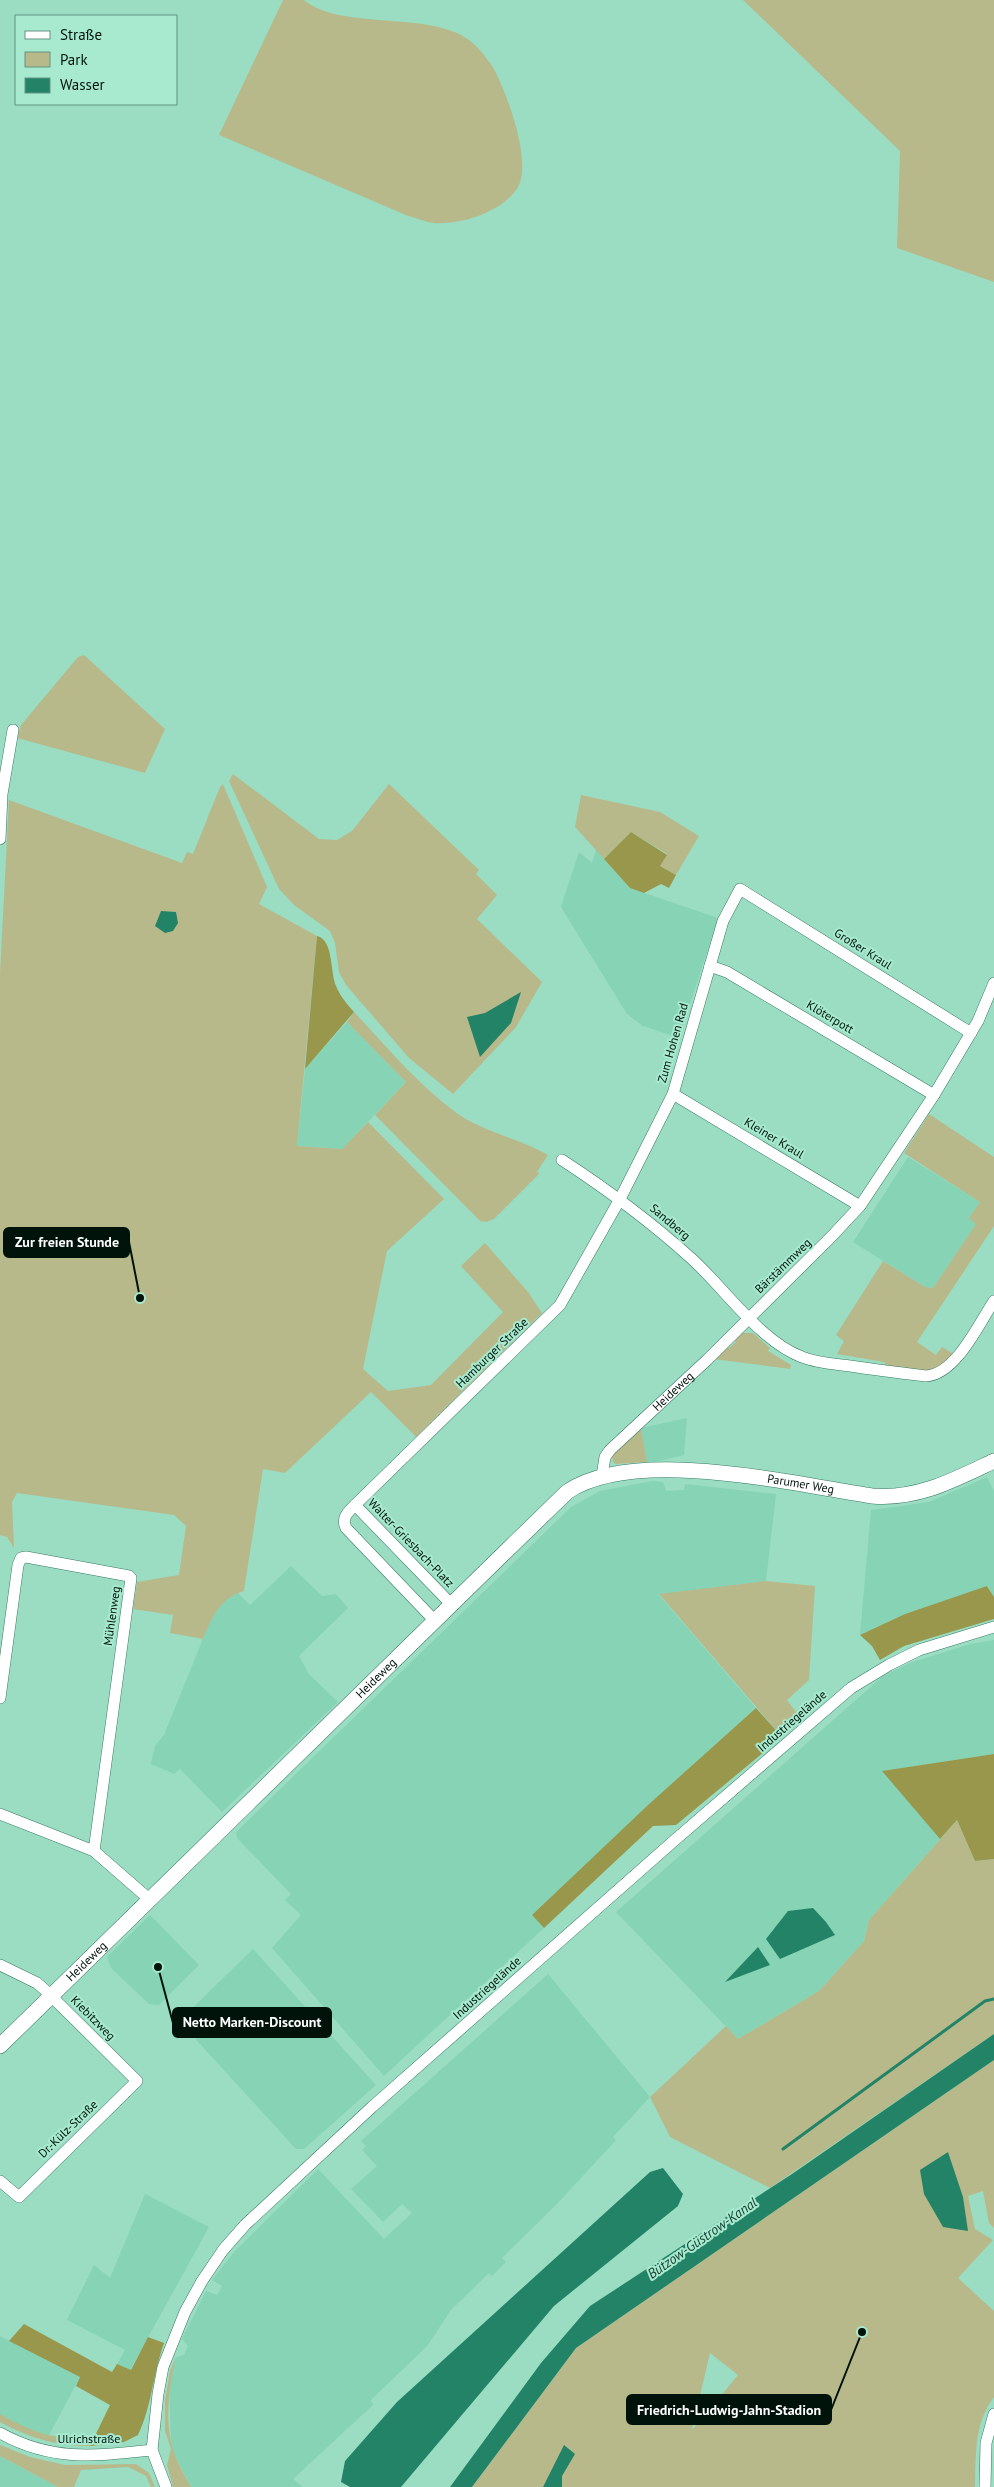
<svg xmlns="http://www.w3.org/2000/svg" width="994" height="2487" font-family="'PT Sans',sans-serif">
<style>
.built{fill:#87d3b6}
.green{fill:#b8b98b;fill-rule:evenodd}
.forest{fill:#98974b}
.water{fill:#238366}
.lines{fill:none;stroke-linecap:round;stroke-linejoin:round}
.stream{stroke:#238366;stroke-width:3}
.street-casing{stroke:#387a63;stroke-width:12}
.secondary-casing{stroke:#387a63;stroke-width:16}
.street{stroke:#fff;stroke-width:11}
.secondary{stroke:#fff;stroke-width:15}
.labels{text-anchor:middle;stroke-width:4;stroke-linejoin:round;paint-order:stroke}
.street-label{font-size:12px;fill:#00130a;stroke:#a7ead0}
.water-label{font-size:14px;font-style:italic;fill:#163e31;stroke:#a7ead0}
.leader{fill:none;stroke:#00130a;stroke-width:2}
.callout-dot{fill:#00130a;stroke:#a7ead0;stroke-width:2}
.callout{fill:#00130a;stroke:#00130a;stroke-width:2}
.callout-label{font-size:14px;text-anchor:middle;font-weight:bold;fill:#fff}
</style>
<rect width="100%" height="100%" fill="#9addc3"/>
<!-- built -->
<g class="built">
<polygon points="596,850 630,888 718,918 679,1038 643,1026 627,1014 561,907 579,852 592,863"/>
<polygon points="347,1022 406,1082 342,1149 297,1146 305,1069"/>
<polygon points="908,1157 980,1202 977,1223 933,1288 925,1287 853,1242"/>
<polygon points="687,1418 684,1455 655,1462 647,1462 641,1428"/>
<polygon points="987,1477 994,1491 994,1597 988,1586 905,1614 860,1635 871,1510 929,1502"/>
<polygon points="652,1481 663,1482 666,1491 684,1490 685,1484 776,1494 766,1581 659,1595 756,1708 648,1805 532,1915 544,1928 384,2076 272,1948 301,1915 285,1900 291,1894 237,1838 236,1832 571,1507 600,1491"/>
<polygon points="291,1566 322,1596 336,1594 348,1608 299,1656 309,1674 338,1702 222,1812 180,1769 174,1774 151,1764 155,1746 164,1735 211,1619 224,1600 238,1593 250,1605"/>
<polygon points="994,1640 994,1754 883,1771 940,1839 869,1920 864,1941 819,1991 738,2039 616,1912 883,1676 910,1663 970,1644"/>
<polygon points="150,1915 199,1965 159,2005 149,2004 111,1968 107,1957"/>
<polygon points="253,1949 376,2085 304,2149 296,2149 179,2021"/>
<polygon points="548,1974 650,2097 613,2137 616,2140 557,2204 502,2258 506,2262 492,2276 489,2273 451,2310 428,2345 370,2401 374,2404 293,2479 303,2487 191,2487 174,2454 171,2441 169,2388 176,2357 184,2355 188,2346 182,2339 206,2291 217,2295 222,2286 212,2280 234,2252 318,2169 384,2239 412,2213 402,2204 383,2222 351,2189 377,2166 362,2150 366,2146 361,2141"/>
<polygon points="145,2194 209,2227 130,2370 117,2364 125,2350 67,2320 94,2265 110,2278"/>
<polygon points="0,2336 80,2377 48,2437 32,2432 0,2414"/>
<polygon points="0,2456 24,2469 58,2487 0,2487"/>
</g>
<!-- green -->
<g class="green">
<path d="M283,0H304C343,33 441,7 477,47C483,54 491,63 495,71C508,96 532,162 518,187C503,212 461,225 433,223C425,222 416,218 408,216L219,135Z"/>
<polygon points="743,0 994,0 994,282 897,248 900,151"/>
<polygon points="84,655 165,729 145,773 17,738 21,725 78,657"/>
<polygon points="233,774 319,839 337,840 352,831 389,784 479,870 476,874 497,895 477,919 542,982 516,1027 453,1094 409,1058 346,985 339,972 335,943 330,931 294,905 279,889 229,781"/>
<path d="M223,784L267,887L259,904L317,936L297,1146L342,1149L368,1122L444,1199L387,1251L363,1369L388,1391L431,1385L503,1312L461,1266L485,1243L528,1292L542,1313L416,1437L371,1392L285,1473L263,1469L244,1591C220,1598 212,1617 203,1639L170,1633L173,1615L133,1609L137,1582L179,1575L186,1526L174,1515L17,1493L12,1502L14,1548L7,1537L0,1535V973L9,800L182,863L187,852L193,854L220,787Z"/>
<polygon points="581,795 660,812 699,836 676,875 660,866 667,854 631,832 604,859 575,827"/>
<path d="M354,1012C387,1047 419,1086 458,1114C482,1131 520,1139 548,1155L537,1172L540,1173L494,1219L486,1222L480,1221L375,1115L406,1082L347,1022Z"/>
<path d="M929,1114L994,1157V1226L917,1342L936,1355L942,1347L954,1354C934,1377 914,1371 887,1368L884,1362L837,1354L844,1341L836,1335L883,1261L925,1287L933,1288L976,1224L969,1218L980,1202L904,1153Z"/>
<polygon points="741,1333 753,1333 770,1348 768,1351 791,1365 790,1369 713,1359 727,1346 729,1348 736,1342 734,1340"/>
<polygon points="641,1428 647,1462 615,1464 613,1462 612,1455"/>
<polygon points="766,1581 815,1586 809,1680 787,1700 802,1720 782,1737 659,1594"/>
<polygon points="957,1820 975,1861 994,1859 994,2034 770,2188 670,2137 650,2097 726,2026 738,2039 819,1991 864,1941 869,1920"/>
<path d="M994,2060V2228L989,2223L983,2191L968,2196L975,2229L993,2240L958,2278L994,2311V2397C974,2423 976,2455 975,2487H472L576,2348ZM710,2353L738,2375L692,2430Z"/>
<path d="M176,2357C169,2387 164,2422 174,2452C178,2464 185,2476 191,2487H173L167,2465L171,2449L165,2431V2401L170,2371Z"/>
<path d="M0,2414C37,2435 51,2437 93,2441L90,2446C56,2446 30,2438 0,2422Z"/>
<polygon points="0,2445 30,2457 65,2465 136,2464 149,2473 155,2487 151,2487 146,2476 128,2467 81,2470 74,2487 58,2487 0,2456"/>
</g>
<!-- forest -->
<g class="forest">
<polygon points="631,832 667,855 660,866 676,875 669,888 661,884 644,893 630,888 604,859"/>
<path d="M317,936C334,940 330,973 336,986C340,996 347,1004 354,1012L305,1069Z"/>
<polygon points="987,1586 994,1597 994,1619 904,1646 880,1660 872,1646 860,1635 905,1614"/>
<polygon points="756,1708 782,1737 676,1825 653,1826 544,1928 532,1915 648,1805"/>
<polygon points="994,1754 994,1859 975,1861 957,1820 940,1839 882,1771"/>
<path d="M24,2324L112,2372L117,2364L131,2370L148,2337L164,2343C153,2373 152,2406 138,2435L124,2442L90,2446L110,2405L76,2386L80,2377L9,2341Z"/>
</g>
<!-- water -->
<g class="water">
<polygon points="161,911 176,912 178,923 173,931 165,933 155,926"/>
<polygon points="521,992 511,1023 480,1057 467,1017 485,1013"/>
<polygon points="813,1908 826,1922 835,1935 780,1959 766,1939 788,1911"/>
<polygon points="758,1947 770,1965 725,1982"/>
<polygon points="994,2034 994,2060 576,2348 472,2487 450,2487 541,2363 590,2306 792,2174"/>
<polygon points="948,2152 963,2197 968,2231 943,2227 924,2194 920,2170"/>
<polygon points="663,2168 683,2194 678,2206 554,2306 401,2487 350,2487 341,2482 345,2461 397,2402 650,2172"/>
<polygon points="564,2445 575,2454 562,2476 562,2487 543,2487"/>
</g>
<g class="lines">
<!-- stream -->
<polyline class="stream" points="783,2149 985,2001 994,1999"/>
<defs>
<g id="street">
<polyline points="0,839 2,794 13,730"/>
<polyline points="710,966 727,972 934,1095"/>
<polyline points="673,1094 860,1206"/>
<path d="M562,1160C608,1190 651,1222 692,1259C725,1289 761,1342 802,1357C817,1363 834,1364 850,1366C876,1370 901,1373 926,1376C956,1374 978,1325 994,1301"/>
<path id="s1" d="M602,1476L605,1457L610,1450L707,1360L832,1236L860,1206L934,1095L978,1021L994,983"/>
<polyline points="355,1505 560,1305 620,1199 673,1094 723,921 740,889 971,1033"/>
<path d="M434,1620L346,1528C341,1518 348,1512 355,1505L451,1604"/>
<polyline points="0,1698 18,1565 21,1558 26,1557 129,1576 131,1578 94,1851"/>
<polyline points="0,1814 94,1851 149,1899"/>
<polyline points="0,1965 37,1983 44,1989 137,2081 19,2197 0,2181"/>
<path d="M0,2433C52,2462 96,2456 152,2450"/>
<polyline points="166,2487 152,2450 158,2394 163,2367 185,2312 202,2281 223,2250 245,2225 372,2107 676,1839 851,1688 889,1665 919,1650 994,1627"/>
<polyline points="985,2487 986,2443 994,2414"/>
</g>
<g id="secondary">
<path id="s2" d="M0,2046L497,1560L567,1492C634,1446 794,1484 872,1496C917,1500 954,1480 994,1461"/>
</g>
</defs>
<!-- street casing -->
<use href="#street" class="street-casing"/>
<!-- secondary casing -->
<use href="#secondary" class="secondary-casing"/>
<!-- street -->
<use href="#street" class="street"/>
<!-- secondary -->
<use href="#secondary" class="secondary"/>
</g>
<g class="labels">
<!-- street labels -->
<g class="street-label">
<text transform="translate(863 949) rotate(32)" y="4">Großer Kraul</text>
<text transform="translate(830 1017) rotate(31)" y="4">Klöterpott</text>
<text transform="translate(673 1043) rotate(-74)" y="4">Zum Hohen Rad</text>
<text transform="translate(774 1138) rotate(31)" y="4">Kleiner Kraul</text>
<text transform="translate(670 1222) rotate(40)" y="4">Sandberg</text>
<text transform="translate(783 1266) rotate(-44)" y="4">Bärstämmweg</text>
<text transform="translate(492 1353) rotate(-44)" y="4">Hamburger Straße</text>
<text dy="4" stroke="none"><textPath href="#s1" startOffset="114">Heideweg</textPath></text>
<text dy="4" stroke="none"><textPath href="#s2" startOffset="1031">Parumer Weg</textPath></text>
<text transform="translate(411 1543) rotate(46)" y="4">Walter-Griesbach-Platz</text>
<text transform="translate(112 1616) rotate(-82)" y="4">Mühlenweg</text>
<text dy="4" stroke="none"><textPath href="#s2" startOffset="526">Heideweg</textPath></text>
<text transform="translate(792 1721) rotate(-41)" y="4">Industriegelände</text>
<text dy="4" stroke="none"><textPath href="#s2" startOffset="121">Heideweg</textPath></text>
<text transform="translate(487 1988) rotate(-42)" y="4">Industriegelände</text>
<text transform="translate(93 2018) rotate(45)" y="4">Kiebitzweg</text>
<text transform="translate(68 2129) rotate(-44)" y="4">Dr.-Külz-Straße</text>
<text x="89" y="2443">Ulrichstraße</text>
</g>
<!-- water labels -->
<g class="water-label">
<text transform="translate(702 2238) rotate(-35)" y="5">Bützow-Güstrow-Kanal</text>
</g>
</g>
<!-- callouts -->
<path class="leader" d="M140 1298L129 1242M158 1967L173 2023M862 2332L831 2410"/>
<g class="callout-dot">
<circle cx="140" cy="1298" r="5"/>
<circle cx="158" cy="1967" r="5"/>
<circle cx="862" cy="2332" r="5"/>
</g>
<g class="callout">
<rect x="4" y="1228" width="125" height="29" rx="5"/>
<rect x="173" y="2008" width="158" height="29" rx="5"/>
<rect x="627" y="2395" width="204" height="29" rx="5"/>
</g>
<g class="callout-label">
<text x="67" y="1247">Zur freien Stunde</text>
<text x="252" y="2027">Netto Marken-Discount</text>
<text x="729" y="2415">Friedrich-Ludwig-Jahn-Stadion</text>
</g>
<!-- legend -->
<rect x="15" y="15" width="162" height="90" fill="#a7ead0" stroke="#649481"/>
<rect x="25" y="31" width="25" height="8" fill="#ffffff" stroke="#649481"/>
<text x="60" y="40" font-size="15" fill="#00130a">Straße</text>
<rect x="25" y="52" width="25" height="15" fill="#b8b98b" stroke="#649481"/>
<text x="60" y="65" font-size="15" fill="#00130a">Park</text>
<rect x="25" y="78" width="25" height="15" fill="#238366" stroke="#649481"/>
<text x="60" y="90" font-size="15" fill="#00130a">Wasser</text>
</svg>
